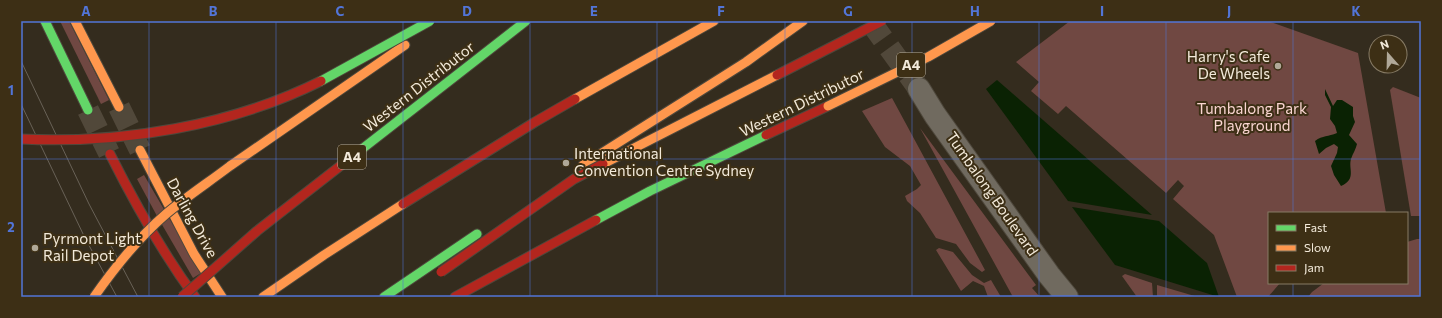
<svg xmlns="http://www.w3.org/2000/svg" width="1442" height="318" font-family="Commissioner,sans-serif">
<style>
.green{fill:#704842}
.water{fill:#0a2203}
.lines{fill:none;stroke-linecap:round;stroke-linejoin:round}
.street-tunnel{stroke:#51483a;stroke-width:22;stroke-dasharray:22 11;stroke-linecap:butt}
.secondary-tunnel{stroke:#51483a;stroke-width:22;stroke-dasharray:22 11;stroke-linecap:butt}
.street-casing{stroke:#4e483c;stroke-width:24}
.fast-casing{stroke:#4e483c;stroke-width:11}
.slow-casing{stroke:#4e483c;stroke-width:11}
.jam-casing{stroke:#4e483c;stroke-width:11}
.street{stroke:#706a5f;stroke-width:22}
.fast{stroke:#63d668;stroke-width:9}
.slow{stroke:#ff974d;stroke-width:9}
.jam{stroke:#b3261e;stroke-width:9}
.tram{stroke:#696257;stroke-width:1}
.fast-bridge-casing{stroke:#4e483c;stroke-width:11;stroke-linecap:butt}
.slow-bridge-casing{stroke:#4e483c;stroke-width:11;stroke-linecap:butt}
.jam-bridge-casing{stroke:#4e483c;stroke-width:11;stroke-linecap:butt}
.fast-bridge{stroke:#63d668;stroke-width:9}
.slow-bridge{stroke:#ff974d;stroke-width:9}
.jam-bridge{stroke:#b3261e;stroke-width:9}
.grid{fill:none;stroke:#5275d8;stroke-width:1;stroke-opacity:0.55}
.poi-dot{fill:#b0a898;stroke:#3d2f15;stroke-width:1.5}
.labels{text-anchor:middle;stroke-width:4;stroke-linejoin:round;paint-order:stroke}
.shield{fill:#3d2f15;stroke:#bcb29f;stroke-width:1}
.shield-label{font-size:14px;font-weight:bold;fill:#f3eada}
.poi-label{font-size:15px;fill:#f3eada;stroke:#3d2f15;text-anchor:start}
.street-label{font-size:15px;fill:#f3eada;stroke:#3d2f15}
.park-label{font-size:15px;fill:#fbd6d2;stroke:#3d2f15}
.neatline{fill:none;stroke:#5275d8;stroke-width:1.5}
.grid-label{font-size:13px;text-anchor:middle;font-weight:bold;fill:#5275d8}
</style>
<rect width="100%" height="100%" fill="#342c1e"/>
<!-- green -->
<g class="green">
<polygon points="60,21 69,21 109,100 101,104"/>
<polygon points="1070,21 1268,21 1358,53 1386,213 1269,213 1269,283 1280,283 1268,297 1237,297 1214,235 1173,199 1184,186 1178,180 1166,193 1066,106 1058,114 1031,91 1039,82 1016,62"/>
<polygon points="1393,87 1421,98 1421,216 1411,216 1390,90"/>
<polygon points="892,98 985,270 982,272 970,263 956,244 936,238 920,213 907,201 905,196 917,189 921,185 910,166 885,147 862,111"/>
<polygon points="920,128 1036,285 1032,288 1040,297 1013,297"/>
<polygon points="144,175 201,273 193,278 157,216 137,179"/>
<polygon points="1417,239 1421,239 1421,297 1308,297 1312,292 1324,283 1407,283 1407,242"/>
<polygon points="939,248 953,252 972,275 984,283 991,280 1001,297 988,297 984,286 973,281 961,291 936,250"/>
<polygon points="1125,274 1152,283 1153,297 1137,297 1122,276"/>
<polygon points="1157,285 1198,297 1157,297"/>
</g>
<!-- water -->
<g class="water">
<polygon points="997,80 1152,215 1068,201 986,89"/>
<path d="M1325,89L1333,106L1337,100H1342L1353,107V116L1355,122L1349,135L1357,144C1356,149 1353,153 1351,159C1348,169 1357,179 1341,186L1334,175L1331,166L1337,153L1338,147L1334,144L1326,148L1319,154L1315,141C1323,135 1328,137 1337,133L1335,126L1330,119L1331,107L1325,95Z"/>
<polygon points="1072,207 1159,221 1207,263 1219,297 1115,265"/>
</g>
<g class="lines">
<!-- street-tunnel -->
<polyline class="street-tunnel" points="870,21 919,89"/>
<!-- secondary-tunnel -->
<g class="secondary-tunnel">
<polyline points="119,107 140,150"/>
<polyline points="88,110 109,153"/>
</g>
<defs>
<polyline id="street" points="919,89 935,115 1049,275 1067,297"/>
<g id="fast">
<polyline points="45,21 88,110"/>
<polyline points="596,220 650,191 766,135"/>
<polyline points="384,297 477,234"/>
</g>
<g id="slow">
<polyline points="75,21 119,107"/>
<polyline points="575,99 714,21"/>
<polyline points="140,150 194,254 222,297"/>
<polyline points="583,165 746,62 803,21"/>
<polyline points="230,166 405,45"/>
<polyline points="263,297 324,255 403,204"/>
</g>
<g id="jam">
<polyline points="766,135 828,106"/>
<path d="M110,154C135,204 162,252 195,297"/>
<polyline points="403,204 535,122 575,99"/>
<polyline points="455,297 596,220"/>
</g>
</defs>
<!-- street casing -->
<use href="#street" class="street-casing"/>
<!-- fast casing -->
<use href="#fast" class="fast-casing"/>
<!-- slow casing -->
<use href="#slow" class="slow-casing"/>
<!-- jam casing -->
<use href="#jam" class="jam-casing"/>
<!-- street -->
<use href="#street" class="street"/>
<!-- fast -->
<use href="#fast" class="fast"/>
<!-- slow -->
<use href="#slow" class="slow"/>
<!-- jam -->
<use href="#jam" class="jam"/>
<!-- tram -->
<g class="tram">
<polyline points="21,61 89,204 138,297"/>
<polyline points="21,104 85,238 117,297"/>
</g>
<defs>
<g id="fast-bridge">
<polyline points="321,81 430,21"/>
<polyline points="353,156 526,21"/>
</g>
<g id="slow-bridge">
<polyline points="828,106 928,57 991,21"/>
<polyline points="603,164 777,75"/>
<path d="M94,297C115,267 138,238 166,214C186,197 209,182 230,166"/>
</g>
<g id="jam-bridge">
<polyline points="777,75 882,21"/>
<path d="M21,139C121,144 231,126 321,81"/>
<polyline points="441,272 574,179 603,164"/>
<polyline points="182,297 257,231 353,156"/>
</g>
</defs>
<!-- fast-bridge casing -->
<use href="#fast-bridge" class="fast-bridge-casing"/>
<!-- slow-bridge casing -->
<use href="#slow-bridge" class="slow-bridge-casing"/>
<!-- jam-bridge casing -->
<use href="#jam-bridge" class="jam-bridge-casing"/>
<!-- fast-bridge -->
<use href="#fast-bridge" class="fast-bridge"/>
<!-- slow-bridge -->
<use href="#slow-bridge" class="slow-bridge"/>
<!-- jam-bridge -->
<use href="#jam-bridge" class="jam-bridge"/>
</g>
<!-- grid -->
<path class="grid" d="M149,21V297M276,21V297M403,21V297M530,21V297M657,21V297M785,21V297M912,21V297M1039,21V297M1166,21V297M1293,21V213M21,159H1421M1293,283V297"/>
<!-- markers -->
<g class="poi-dot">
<circle cx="1278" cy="66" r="4"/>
<circle cx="566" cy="163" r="4"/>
<circle cx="35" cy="248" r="4"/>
</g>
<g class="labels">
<!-- shield labels -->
<g class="shield">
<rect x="897" y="53" width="28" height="24" rx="3"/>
<rect x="338" y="145" width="28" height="24" rx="3"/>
</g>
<g class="shield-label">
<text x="911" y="70">A4</text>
<text x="352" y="162">A4</text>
</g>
<!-- poi labels -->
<g class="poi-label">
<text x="1270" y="62" text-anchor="end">Harry's Cafe<tspan x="1270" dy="17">De Wheels</tspan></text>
<text x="574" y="159">International<tspan x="574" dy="17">Convention Centre Sydney</tspan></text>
<text x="43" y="244">Pyrmont Light<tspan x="43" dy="17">Rail Depot</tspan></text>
</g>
<!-- street labels -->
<g class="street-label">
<text transform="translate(419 87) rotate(-38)" y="5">Western Distributor</text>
<text transform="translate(802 103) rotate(-26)" y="5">Western Distributor</text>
<text transform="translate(992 194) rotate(55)" y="5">Tumbalong Boulevard</text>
<text transform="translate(192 218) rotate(61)" y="5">Darling Drive</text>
</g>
<!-- park labels -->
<g class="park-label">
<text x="1252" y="114">Tumbalong Park<tspan x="1252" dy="17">Playground</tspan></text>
</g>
</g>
<!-- border -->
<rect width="1442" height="318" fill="none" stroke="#3d2f15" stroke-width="44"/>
<!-- legend -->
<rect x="1268" y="212" width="140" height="72" fill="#3d2f15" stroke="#867a64"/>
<rect x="1276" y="225" width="20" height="6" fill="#63d668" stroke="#867a64"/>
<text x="1304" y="232" font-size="12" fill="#f3eada">Fast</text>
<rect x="1276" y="245" width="20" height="6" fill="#ff974d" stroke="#867a64"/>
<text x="1304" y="252" font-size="12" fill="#f3eada">Slow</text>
<rect x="1276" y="265" width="20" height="6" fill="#b3261e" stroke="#867a64"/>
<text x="1304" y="272" font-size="12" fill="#f3eada">Jam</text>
<!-- north arrow -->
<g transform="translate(1388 54) rotate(340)"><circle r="19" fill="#3d2f15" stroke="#867a64"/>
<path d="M0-3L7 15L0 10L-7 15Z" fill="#b0a898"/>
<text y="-6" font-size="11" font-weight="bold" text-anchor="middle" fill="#f3eada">N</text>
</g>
<rect x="22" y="22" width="1398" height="274" class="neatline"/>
<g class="grid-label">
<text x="86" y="16">A</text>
<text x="213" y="16">B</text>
<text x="340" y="16">C</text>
<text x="467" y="16">D</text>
<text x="594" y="16">E</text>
<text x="721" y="16">F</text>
<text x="848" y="16">G</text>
<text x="975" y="16">H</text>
<text x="1102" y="16">I</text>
<text x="1229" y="16">J</text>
<text x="1356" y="16">K</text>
<text x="11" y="95">1</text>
<text x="11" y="232">2</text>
</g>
</svg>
